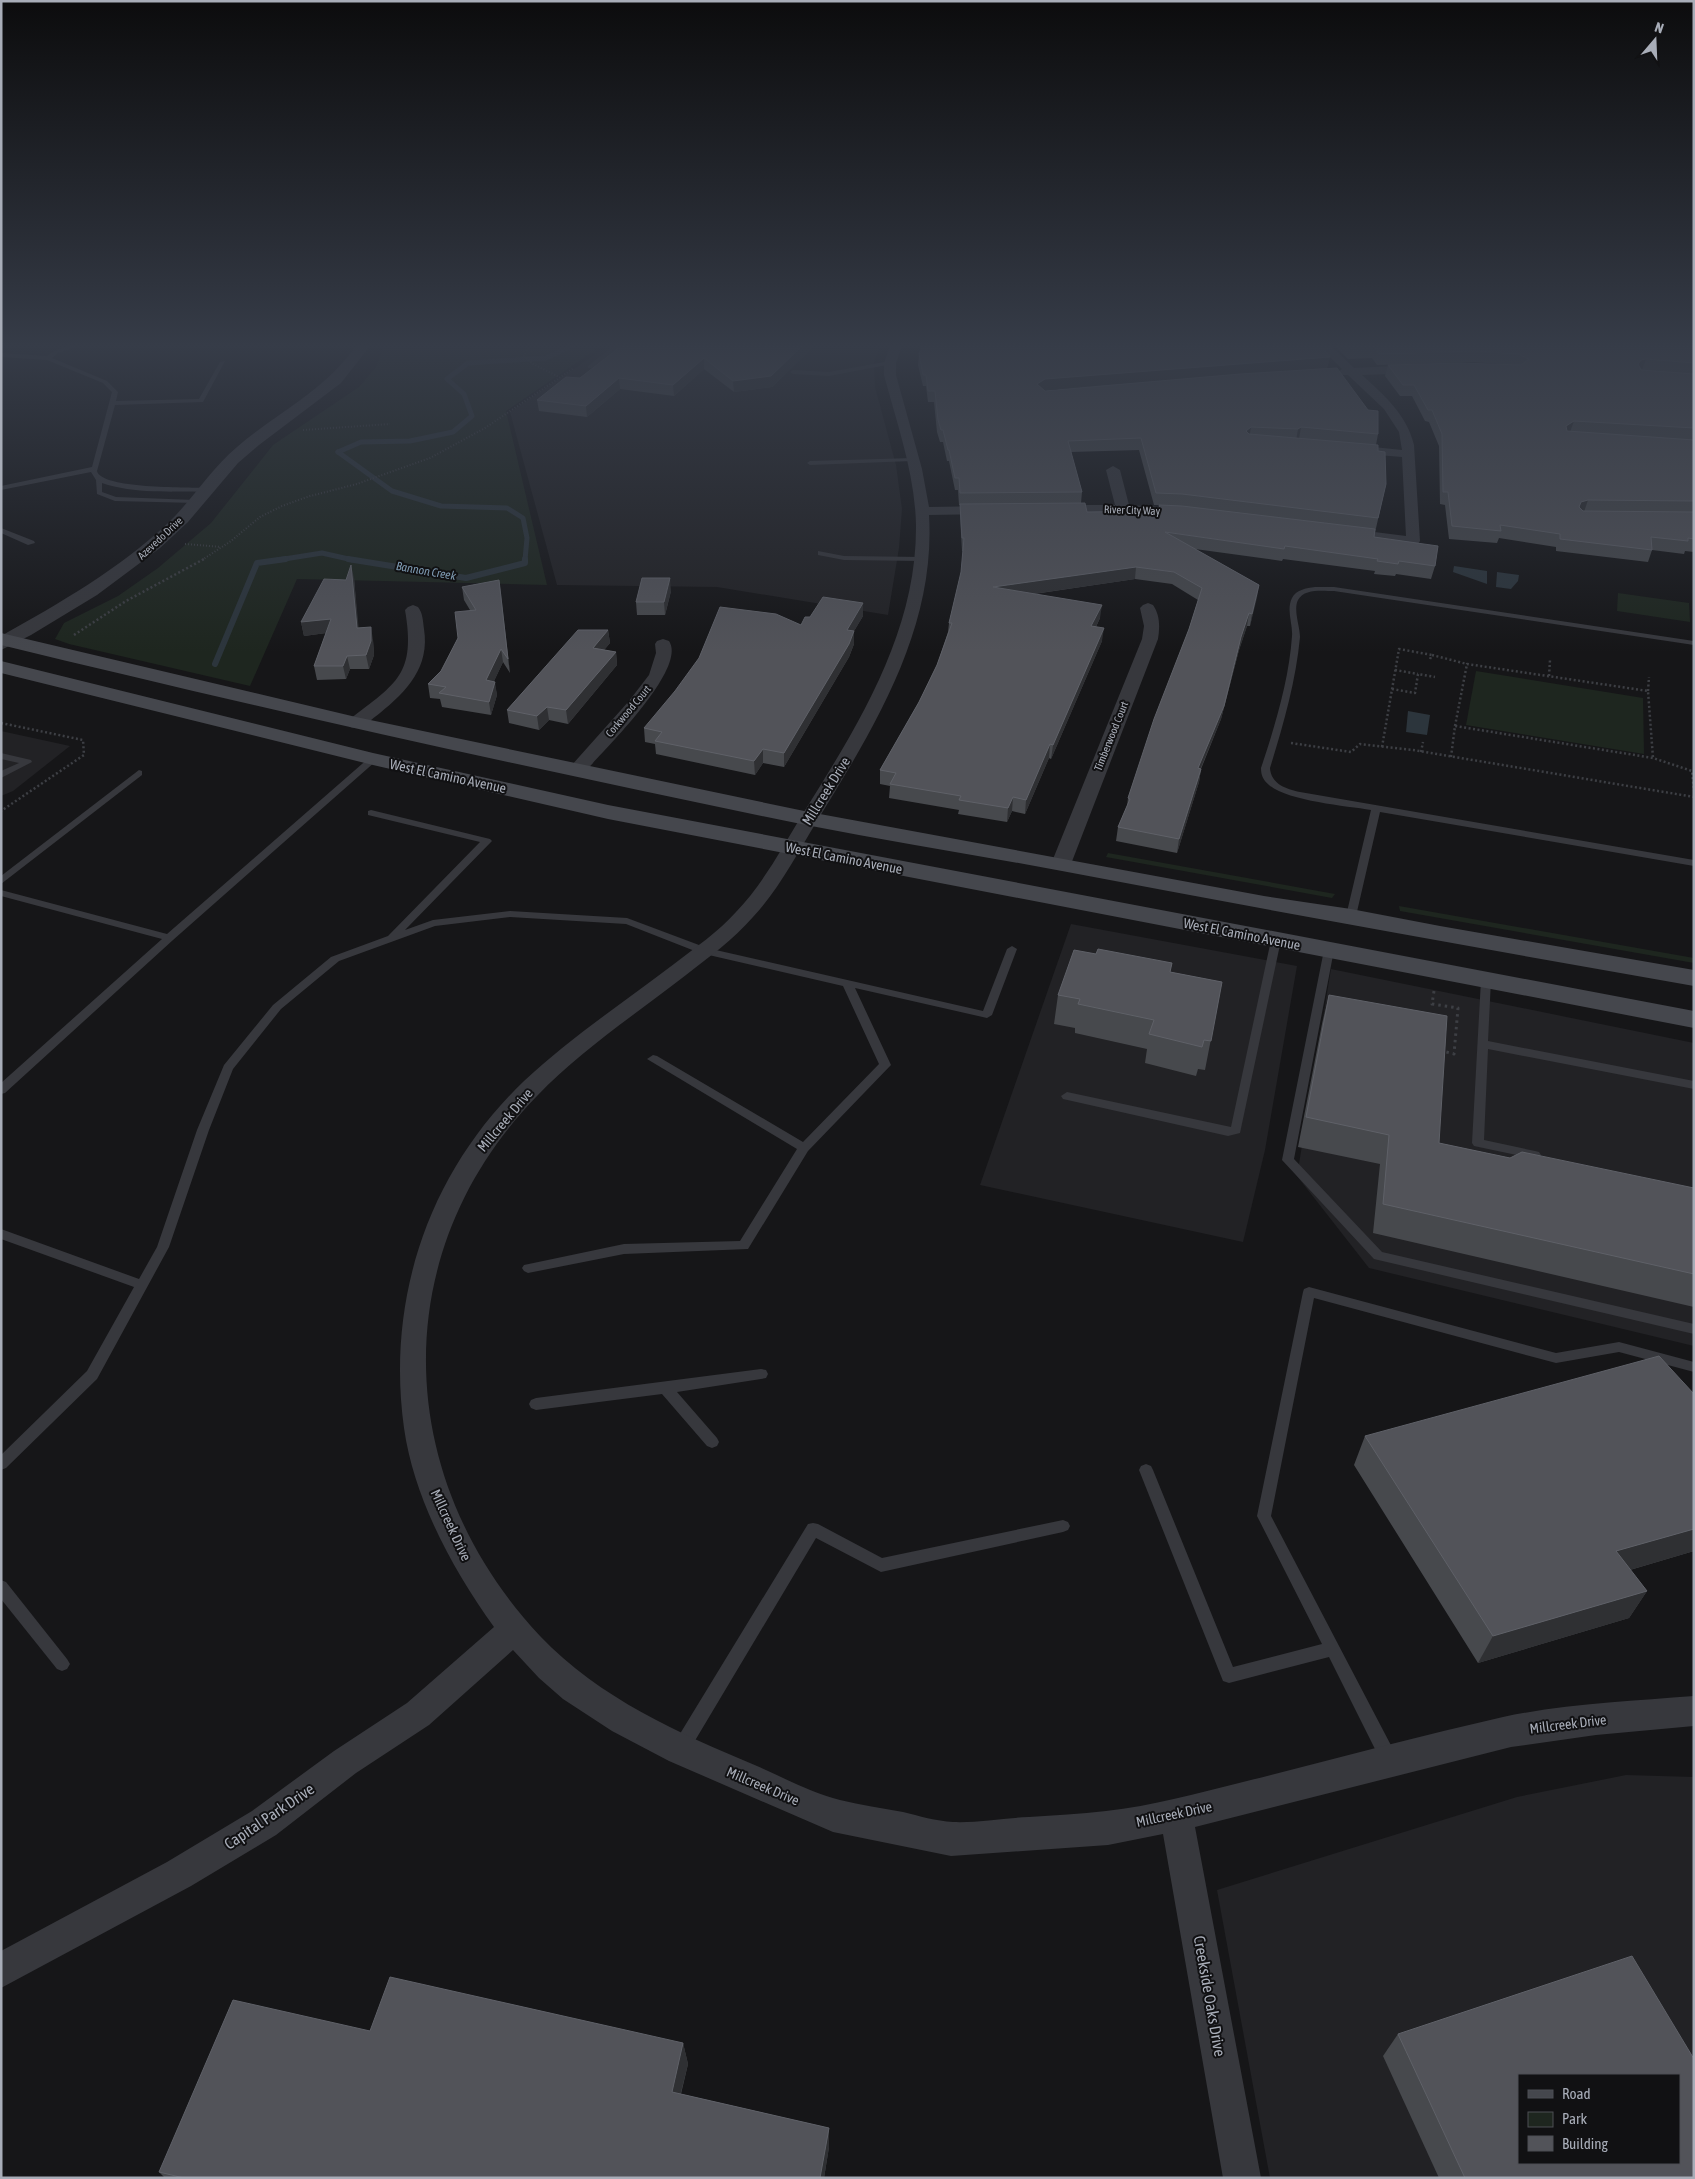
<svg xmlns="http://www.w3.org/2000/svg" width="1695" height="2179" font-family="'Asap Condensed',sans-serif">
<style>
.built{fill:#222225;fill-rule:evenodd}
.green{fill:#1e261f}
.water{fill:#2c353c}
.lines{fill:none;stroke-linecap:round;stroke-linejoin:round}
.stream-far1{stroke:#2c353c;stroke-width:5}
.stream{stroke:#2c353c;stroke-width:6}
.path-far2{stroke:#3d3f44;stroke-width:2;stroke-dasharray:1 2;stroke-linecap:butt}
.path-far1{stroke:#3d3f44;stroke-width:2.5;stroke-dasharray:2 2.5;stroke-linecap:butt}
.path{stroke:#3d3f44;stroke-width:3;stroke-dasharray:2.5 4;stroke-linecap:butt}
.service{fill:#37383d;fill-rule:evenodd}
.minor{fill:#37383d;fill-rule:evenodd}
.tertiary{fill:#37383d;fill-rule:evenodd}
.secondary{fill:#45474d;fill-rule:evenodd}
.wall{fill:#47494d;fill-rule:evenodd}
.shaded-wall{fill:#2f3033}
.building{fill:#525359;stroke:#5f6168;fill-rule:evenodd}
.labels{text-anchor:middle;stroke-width:4;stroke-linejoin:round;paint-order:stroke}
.far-street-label{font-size:11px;fill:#a8adb8;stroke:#111113}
.far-water-label{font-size:12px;font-style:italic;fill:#7f9bb3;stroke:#111113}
.street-label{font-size:14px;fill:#a8adb8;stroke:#111113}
.near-street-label{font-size:16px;fill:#a8adb8;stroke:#111113}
</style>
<rect width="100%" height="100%" fill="#161618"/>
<!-- built -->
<g class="built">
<polygon points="608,346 880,346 874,362 875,387 896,465 902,509 899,548 888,615 717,587 557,585 510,412"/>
<polygon points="1,731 70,746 13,791 1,796"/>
<polygon points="1071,924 1297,966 1265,1150 1243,1242 980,1185"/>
<polygon points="1331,969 1694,1043 1694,1346 1369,1268 1297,1176"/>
<path d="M1626,1775L1694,1777V2178H1270L1217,1890L1517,1797ZM1519,2075H1679V2163H1519Z"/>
</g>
<!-- green -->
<g class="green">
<polygon points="384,346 601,346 506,411 547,585 297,579 250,686 69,644 55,639 64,623 118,596 158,568 211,523 273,445 359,387 376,367"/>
<polygon points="1618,593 1689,603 1690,622 1617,611"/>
<polygon points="1476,671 1643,698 1644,754 1466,725"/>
<polygon points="1108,853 1335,894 1332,898 1106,857"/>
<polygon points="1399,906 1694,958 1694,963 1400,911"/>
</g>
<!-- water -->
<g class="water">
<polygon points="1454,566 1487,571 1487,584 1453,572"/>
<polygon points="1497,572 1519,575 1518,581 1511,589 1496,587"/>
<polygon points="1408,711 1430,715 1427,735 1406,732"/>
</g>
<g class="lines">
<!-- stream-far1 -->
<g class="stream-far1">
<polyline points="338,452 361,442 410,441 453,432 472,416 464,394 447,379 468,363 546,358 571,346"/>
<polyline points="338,452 392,491 441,506 507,508 523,518 527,538 525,560"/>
<polyline points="278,560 322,553 353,560"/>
</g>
<!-- stream -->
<g class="stream">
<polyline points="348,559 466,578 525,563 525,559"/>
<polyline points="215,664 257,563 286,559"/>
</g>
<!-- path-far2 -->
<g class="path-far2">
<polyline points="534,346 526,350 524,356 533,364 559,377"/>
<polyline points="303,430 390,424"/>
<polyline points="185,544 221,547"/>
<polyline points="202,560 231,541 260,517 282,506 310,496 357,484 430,458 485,428 574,368"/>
</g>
<!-- path-far1 -->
<g class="path-far1">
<polyline points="74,635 126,601 204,559"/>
<polyline points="1430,659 1432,655 1467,664"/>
<polyline points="1395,670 1418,674"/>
<polyline points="1549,676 1550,660"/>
<polyline points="1392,689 1415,693 1418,674 1435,677"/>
<polyline points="1648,691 1649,677"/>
<polyline points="1,723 83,740 84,755 1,811"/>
<polyline points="1455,726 1467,664 1648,691 1653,758"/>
<polyline points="1291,743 1351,752 1360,744 1413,750 1694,797"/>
<polyline points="1382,747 1399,649 1432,655"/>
<polyline points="1421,752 1423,742"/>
<polyline points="1451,757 1455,726 1653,758 1692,771 1694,791"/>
</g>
<!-- path -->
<polyline class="path" points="1434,991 1432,1004 1458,1008 1454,1054 1443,1051"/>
<!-- service -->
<g class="service">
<path d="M68,346H79L58,353L52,358L107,381L118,392L116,401L199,399L220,362L225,361L203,402L115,405L97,471C101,489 187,487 205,488L208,490L205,492C172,491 134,494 102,483V492L116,497L195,500L197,501V503L115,501L97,494L96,480L91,472L1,490V486L92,467L112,392L103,383L47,360L1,357V353L47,356L54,351Z"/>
<polygon points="613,346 620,346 592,368 588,368 588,366"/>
<polygon points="890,361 892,362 892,364 829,376 793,374 790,372 793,370 829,372"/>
<polygon points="914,458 915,459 912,461 810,465 807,463 810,461"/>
<polygon points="1,528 34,541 35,543 28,545 1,533"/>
<polygon points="818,551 844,556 922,557 926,559 922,561 844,560 818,555"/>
<path d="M1315,587H1334L1694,641V645L1334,591C1324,591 1304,588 1298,600C1293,610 1300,626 1300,637C1296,681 1283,726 1270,768C1271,784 1286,789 1300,792L1694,860V866L1380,812L1356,916L1351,919L1347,918L1346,916L1371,810C1346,806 1287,801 1269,785C1263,780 1261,775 1261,768C1275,726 1289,680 1292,636C1293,624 1286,610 1292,598C1296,590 1306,588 1315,587Z"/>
<polygon points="1,753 31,760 32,762 1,778 1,771 19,763 1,759"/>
<polygon points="373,756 376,757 376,761 173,940 5,1093 1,1094 1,1083 162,939 1,896 1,890 167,934 370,757"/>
<polygon points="139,770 142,771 142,775 1,884 1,876"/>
<polygon points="371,810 490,839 492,841 405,930 433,920 510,911 627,918 707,948 983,1011 1007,949 1012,946 1017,949 992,1015 987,1018 855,988 891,1065 808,1151 748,1249 624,1254 528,1273 524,1271 522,1268 524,1265 624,1244 740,1241 797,1149 647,1059 653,1055 657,1056 803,1142 879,1064 843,986 700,953 626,924 510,917 435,926 339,961 281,1009 233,1069 209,1130 169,1247 97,1379 6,1468 1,1470 1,1455 87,1371 134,1287 1,1239 1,1229 139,1279 157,1247 197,1130 224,1065 273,1005 331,957 388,936 480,842 368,815 368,811"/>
<polygon points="1276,937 1281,940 1240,1133 1228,1136 1063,1099 1061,1096 1067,1092 1231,1127 1271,940"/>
<polygon points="1329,947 1334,950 1294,1159 1382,1252 1694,1324 1694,1334 1374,1259 1282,1160 1324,950"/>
<polygon points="1486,977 1491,980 1488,1041 1694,1081 1694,1089 1488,1049 1484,1140 1535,1151 1539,1152 1541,1155 1539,1158 1535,1159 1474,1146 1472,1143 1481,980"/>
<polygon points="1309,1287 1556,1353 1619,1342 1694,1362 1694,1372 1619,1352 1556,1363 1314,1298 1271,1516 1395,1753 1397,1759 1395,1765 1389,1767 1383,1765 1329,1657 1229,1683 1223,1681 1139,1470 1141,1466 1146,1464 1151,1466 1153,1470 1233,1667 1322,1644 1257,1516 1303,1292 1304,1289"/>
<polygon points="761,1369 766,1370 768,1374 766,1378 761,1379 677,1392 717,1438 719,1442 717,1446 712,1448 707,1446 662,1394 536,1410 531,1408 529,1404 531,1400 536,1398"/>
<polygon points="1063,1520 1068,1522 1070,1526 1068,1530 1063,1532 881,1572 816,1538 687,1754 681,1756 675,1754 673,1748 675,1742 808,1524 813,1523 818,1524 882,1558"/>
<polygon points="1,1580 6,1582 67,1659 70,1664 67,1669 62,1671 57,1669 1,1599"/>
</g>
<!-- minor -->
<g class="minor">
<path d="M890,346H902L896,363V375L922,469L929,507L990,506L997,510L990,514L929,515C936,629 874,728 817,821C797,854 779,889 753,917C733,940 709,957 686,975C636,1014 581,1050 537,1096C384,1253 393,1479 540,1636C600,1699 679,1733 757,1766C784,1778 812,1793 840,1800C861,1805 882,1808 903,1812C919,1816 936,1821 953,1822C978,1823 1004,1818 1029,1817C1055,1815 1080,1814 1106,1811C1152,1806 1198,1793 1243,1782C1330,1760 1416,1737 1503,1717C1564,1704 1631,1701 1694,1696V1726L1596,1735L1511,1747L1195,1827L1261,2178H1223L1163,1834L1108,1845L951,1856L833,1832L669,1761L612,1731L563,1699L539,1678L513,1650L429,1725L356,1773L276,1835L191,1886L1,1988V1951L167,1862L252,1811L334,1751L407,1703L494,1627C453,1570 414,1499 404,1428C386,1298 429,1172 524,1081C570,1038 624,1002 674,964C696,947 718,932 736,912C763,884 782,848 802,815C857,727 917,633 916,525C915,474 897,424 884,375V363Z"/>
<path d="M1319,346H1331L1354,368L1417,365L1423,369L1417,373L1362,375C1384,395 1407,415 1414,445L1420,541L1418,544L1413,545L1343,536L1336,532L1343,528L1406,536L1402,457L1354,453L1348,449L1354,445L1402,450L1399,432L1384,409L1348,375H1340L1338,372L1342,369Z"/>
<polygon points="1113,466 1120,470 1129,505 1189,509 1196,513 1189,517 1052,512 1050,509 1057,505 1115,505 1106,470"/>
<path d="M1148,603L1153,605C1160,615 1160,627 1158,639L1071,864L1068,868L1061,870L1054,868L1051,864L1142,639L1144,626L1140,608L1143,605Z"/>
<path d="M413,605L418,607C423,613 423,622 424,629C430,667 407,691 380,713C370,720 363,730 350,727L347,723L350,719C397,683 416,674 405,610L408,607Z"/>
<path d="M663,639L669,641C688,669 602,752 583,774L577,775L571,774L568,770L571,766L629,701L649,675L656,653L655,644L657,641Z"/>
</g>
<!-- tertiary -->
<path class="tertiary" d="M356,346H370L341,383L259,445L238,463L188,522L160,548L97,595L31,635L1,650V636C60,603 119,569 168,523C193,499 211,469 237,447C279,411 322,393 356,346Z"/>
<!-- secondary -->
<g class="secondary">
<path d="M1,633L356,717L809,812L1264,896L1351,909L1440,926L1694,970V986C1483,949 1272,911 1062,871C977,855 891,842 806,825C536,770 268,710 1,645Z"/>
<polygon points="1,661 373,753 608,805 1694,1011 1694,1028 608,819 373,765 1,673"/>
</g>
</g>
<!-- wall -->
<g class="wall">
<polygon points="621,346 814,346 772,387 734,392 704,369 674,396 620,389 587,417 539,411 537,400 580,378"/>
<polygon points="1334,346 1694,346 1694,552 1685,551 1684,554 1652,550 1648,562 1556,551 1556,547 1499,538 1497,543 1449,539 1445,505 1440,504 1439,446 1429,422 1425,421 1412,396 1400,396 1385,376 1388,365 1515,365 1472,362 1377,365 1372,358 1348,359"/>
<path d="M1332,348L1327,368L1378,434L1376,445L1378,451L1386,484L1374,537L1435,566L1431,579L1396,574L1395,576L1374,574L1375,571L1283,559L1282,561L1195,549L1259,585L1250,626H1247L1239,650L1221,719L1201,769L1199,782L1177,853L1116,841L1118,827L1127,806L1128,798L1189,629L1198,600L1172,584L1135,579L1034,594L1100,618L1096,627L1102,641L1051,759L1049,758L1025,814L1012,811L1007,822L958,814L959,810L889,798L890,786L880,784V770L919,702L937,665L948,632L949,623L961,572L963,551H962L960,516V505H959L958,490H955L949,461H947L943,442H940L937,432L934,402H928L926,386H923L918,365L919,354ZM1098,386L1045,391L1044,390ZM1139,450L1154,505H1159L1158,511L1087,512L1081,503L1082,492L1071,452Z"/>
<polygon points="354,578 358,628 373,640 374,655 369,669 350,669 346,679 317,680 314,666 326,633 304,636 301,622 346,580"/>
<polygon points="499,580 510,673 503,662 494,681 497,695 491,715 442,707 440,699 430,698 428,684 441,671 458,638 470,610 464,600 462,587"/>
<polygon points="671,591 665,615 637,615 636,602"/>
<polygon points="863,616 854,631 854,644 849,657 784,767 763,763 755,775 656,754 655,744 645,742 644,728 801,625 810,617"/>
<polygon points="608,630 610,643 604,650 616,652 617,665 568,724 549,720 539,730 509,723 507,710"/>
<polygon points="1096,954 1172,963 1170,972 1222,982 1205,1070 1198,1069 1196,1076 1145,1063 1147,1049 1075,1033 1075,1028 1054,1024 1058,995"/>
<polygon points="1329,995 1439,1143 1510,1158 1694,1188 1694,1307 1373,1233 1380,1164 1298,1147 1322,1024"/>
<polygon points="1694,1394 1694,1551 1630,1570 1647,1591 1629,1618 1478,1663 1354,1465 1365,1436"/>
<polygon points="370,2031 683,2043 688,2064 681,2094 829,2128 829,2147 824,2178 165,2178 159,2172"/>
<polygon points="1398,2034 1694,2178 1439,2178 1383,2056"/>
</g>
<!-- shaded-wall -->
<g class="shaded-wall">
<polygon points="802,346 814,346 772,387 734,392 733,381"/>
<polygon points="1330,357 1327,368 1044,390 1037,384 1045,379"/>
<polygon points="704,358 704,369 674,396 673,385"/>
<polygon points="1646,359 1642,370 1638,364 1641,360"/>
<polygon points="619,378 620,389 587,417 586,406"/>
<polygon points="1574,421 1570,432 1562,437 1566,426"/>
<polygon points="1251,427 1249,439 1246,431"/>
<polygon points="1301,427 1299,439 1296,441 1298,429"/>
<polygon points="1588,500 1584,512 1577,514 1581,502"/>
<polygon points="351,565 354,578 360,642 357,628"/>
<polygon points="1136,567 1135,579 992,600 993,587"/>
<polygon points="670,578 671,591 665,615 664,602"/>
<polygon points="499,580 501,593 510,673 508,659"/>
<polygon points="1259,585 1257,598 1250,626 1252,614"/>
<polygon points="863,603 863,616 847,643 847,630"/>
<polygon points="1102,605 1100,618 1090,639 1091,626"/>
<polygon points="1249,613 1247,626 1239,650 1221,719 1195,782 1198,768"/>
<polygon points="331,619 334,632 304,636 301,622"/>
<polygon points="371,627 373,640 374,655 369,669 366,655"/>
<polygon points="1104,628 1102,641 1051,759 1053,745"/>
<polygon points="608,630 610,643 595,661 593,648"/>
<polygon points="854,631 854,644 849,657 784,767 784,753"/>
<polygon points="501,649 503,662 488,694 486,680"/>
<polygon points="616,652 617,665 568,724 566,710"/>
<polygon points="347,656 350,669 346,679 343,666"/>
<polygon points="495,682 497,695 491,715 489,702"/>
<polygon points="547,707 549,720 539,730 537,716"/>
<polygon points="1050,744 1049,758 1025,814 1026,800"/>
<polygon points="763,749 763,763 755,775 754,761"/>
<polygon points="1201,769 1199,782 1177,853 1179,839"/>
<polygon points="1013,797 1012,811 1007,822 1008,808"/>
<polygon points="1694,1529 1694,1551 1599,1579 1616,1551"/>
<polygon points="1647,1591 1629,1618 1478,1663 1493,1636"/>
<polygon points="683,2043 688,2064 676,2112 672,2092"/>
<polygon points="829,2128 829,2147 824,2178 820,2178"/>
</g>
<!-- building -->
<g class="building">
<polygon points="621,346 802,346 771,376 733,381 704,358 673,385 619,378 586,406 537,400 566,377 580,378"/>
<polygon points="922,346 1330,346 1332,348 1323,348 1330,357 1045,379 1037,384 1045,391 1240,374 1337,368 1368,410 1378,411 1378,434 1301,427 1298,429 1251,427 1246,431 1249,434 1378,445 1378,451 1385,452 1386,484 1378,518 1182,494 1156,493 1141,438 1068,441 1082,492 960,493 959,478 955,478 949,450 948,450 943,430 941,430 938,420 935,391 928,391 926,375 923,375 919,354"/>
<polygon points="1349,346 1694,346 1694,363 1646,359 1641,360 1638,364 1641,370 1694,374 1694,428 1574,421 1566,426 1567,431 1694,440 1694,501 1588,500 1581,502 1579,507 1583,511 1694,512 1694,539 1688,538 1688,541 1651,537 1652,550 1560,539 1560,534 1500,525 1501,531 1452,526 1448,492 1443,492 1442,434 1432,410 1428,410 1414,385 1403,385 1388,365 1460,363 1521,365 1529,359 1518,354 1475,351 1379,354 1374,347 1350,348"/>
<polygon points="1085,503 1087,512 1161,511 1159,505 1182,506 1375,529 1374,537 1438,546 1435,566 1399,561 1398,564 1377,561 1378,559 1285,546 1284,549 1165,532 1259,585 1252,614 1249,613 1241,637 1224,706 1198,768 1201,769 1179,839 1118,827 1130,799 1128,798 1154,719 1189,629 1202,588 1174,572 1136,567 993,587 1102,605 1091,626 1104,628 1053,745 1050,744 1026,800 1013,797 1008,808 959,800 961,796 890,784 896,773 880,770 919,702 937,665 952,623 949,623 961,572 964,538 962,538 960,504"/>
<polygon points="351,565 357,628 371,627 371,641 366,655 347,656 343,666 314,666 331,619 301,622 324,579 346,580"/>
<polygon points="642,578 670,578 664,602 636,602"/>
<polygon points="499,580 508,659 501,649 486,680 495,682 489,702 439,693 446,687 428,684 441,671 458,638 455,612 476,610 462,587"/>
<polygon points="823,597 863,603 847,630 854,631 849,644 784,753 763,749 754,761 655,741 662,732 644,728 675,691 699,658 720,607 776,614 801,625 805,617 810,617"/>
<polygon points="578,630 608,630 593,648 616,652 566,710 547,707 537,716 507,710"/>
<polygon points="1098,949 1172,963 1170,972 1222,982 1211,1041 1204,1040 1202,1047 1149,1034 1154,1020 1078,1004 1080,999 1058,995 1074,950 1096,954"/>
<polygon points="1329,995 1447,1016 1439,1143 1510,1158 1522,1152 1694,1188 1694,1274 1383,1204 1389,1135 1306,1117"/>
<polygon points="1659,1356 1694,1394 1694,1529 1616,1551 1647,1591 1493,1636 1365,1436"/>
<path d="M1632,1956L1694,2059V2178H1465L1398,2034ZM1519,2075H1679V2163H1519Z"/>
<polygon points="390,1977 683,2043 672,2092 829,2128 820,2178 184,2178 159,2172 233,2000 370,2031"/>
</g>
<!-- sky -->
<linearGradient id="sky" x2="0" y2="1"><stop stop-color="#0c0c0d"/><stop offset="0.53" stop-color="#363c48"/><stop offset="1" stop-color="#363c48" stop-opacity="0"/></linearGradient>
<rect width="1695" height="652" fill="url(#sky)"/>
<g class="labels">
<!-- far-street labels -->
<g class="far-street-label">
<text transform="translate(1132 510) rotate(2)" y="4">River City Way</text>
<text transform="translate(160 538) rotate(-43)" y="4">Azevedo Drive</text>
<text transform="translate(628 711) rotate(-50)" y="4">Corkwood Court</text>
<text transform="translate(1111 736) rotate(-68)" y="4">Timberwood Court</text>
</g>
<!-- far-water labels -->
<g class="far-water-label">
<text transform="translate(426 571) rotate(10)" y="4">Bannon Creek</text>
</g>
<!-- street labels -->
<g class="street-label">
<text transform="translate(448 776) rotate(12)" y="5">West El Camino Avenue</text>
<text transform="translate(826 791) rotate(-58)" y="5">Millcreek Drive</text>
<text transform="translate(844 858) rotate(11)" y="5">West El Camino Avenue</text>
<text transform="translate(1242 934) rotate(11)" y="5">West El Camino Avenue</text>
<text transform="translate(505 1120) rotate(-50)" y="5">Millcreek Drive</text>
<text transform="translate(451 1525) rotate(65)" y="5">Millcreek Drive</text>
<text transform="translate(1568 1724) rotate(-7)" y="5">Millcreek Drive</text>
<text transform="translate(763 1786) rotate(23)" y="5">Millcreek Drive</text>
<text transform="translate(1174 1814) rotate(-12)" y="5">Millcreek Drive</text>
</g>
<!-- near-street labels -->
<g class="near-street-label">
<text transform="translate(269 1816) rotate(-34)" y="6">Capital Park Drive</text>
<text transform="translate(1210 1996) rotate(80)" y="6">Creekside Oaks Drive</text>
</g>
</g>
<!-- border -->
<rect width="1695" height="2179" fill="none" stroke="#a8adb8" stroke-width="5"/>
<!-- legend -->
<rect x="1518" y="2074" width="162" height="90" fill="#111113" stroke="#4d4f55"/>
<rect x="1528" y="2090" width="25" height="8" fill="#45474d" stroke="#4d4f55"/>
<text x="1562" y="2099" font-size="15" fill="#a8adb8">Road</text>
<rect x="1528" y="2112" width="25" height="15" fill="#1e261f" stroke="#4d4f55"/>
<text x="1562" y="2124" font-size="15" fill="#a8adb8">Park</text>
<rect x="1528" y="2136" width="25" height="15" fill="#525359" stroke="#4d4f55"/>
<text x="1562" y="2149" font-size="15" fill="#a8adb8">Building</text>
<!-- north arrow -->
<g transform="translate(1655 40) rotate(19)" stroke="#111113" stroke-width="4" paint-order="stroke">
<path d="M0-4L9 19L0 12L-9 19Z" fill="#a8adb8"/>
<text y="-8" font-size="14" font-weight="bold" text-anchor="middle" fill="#a8adb8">N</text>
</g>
</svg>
